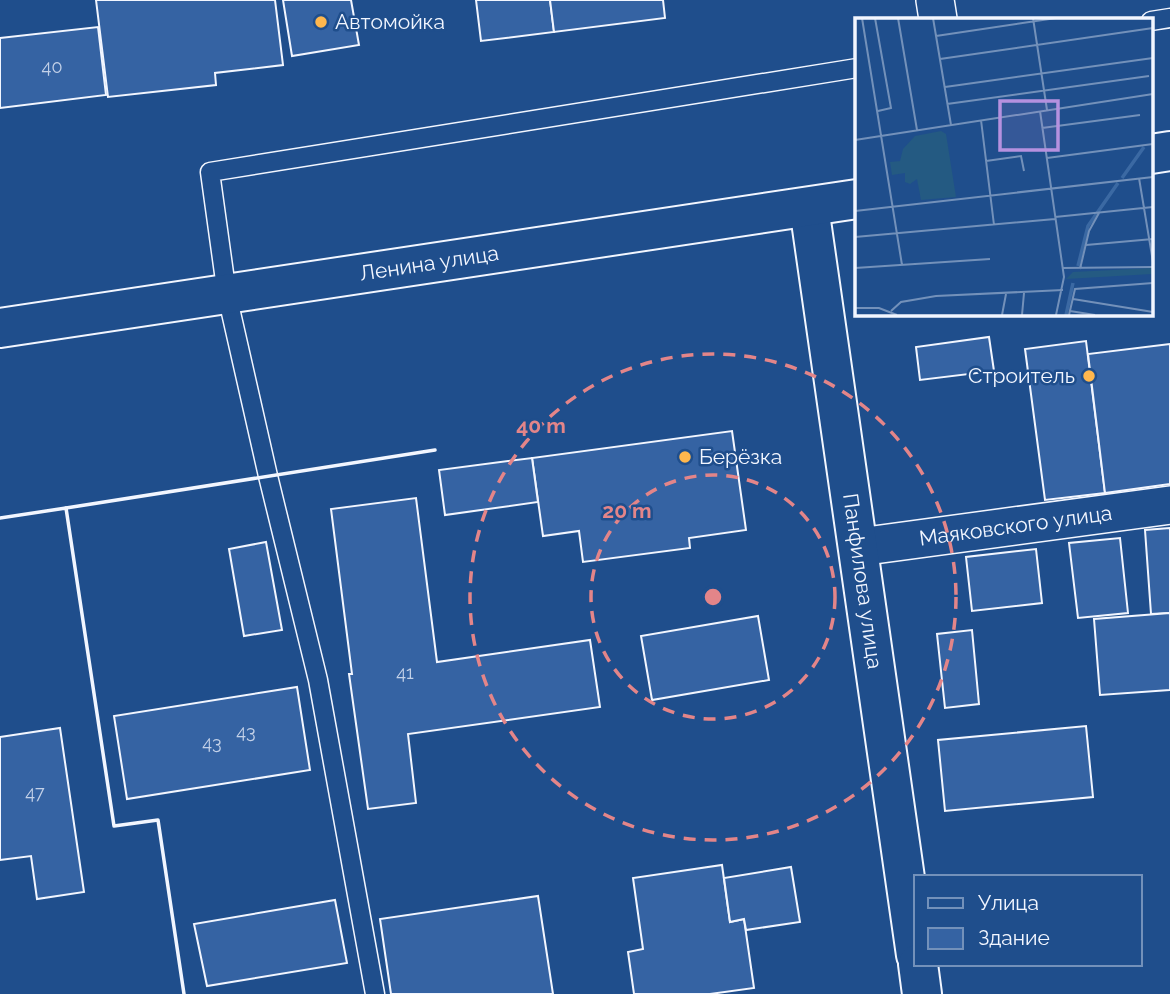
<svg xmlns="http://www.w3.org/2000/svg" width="1170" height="994" font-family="Raleway,sans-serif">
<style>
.building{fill:#3563a3;stroke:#f2f6ff;stroke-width:2}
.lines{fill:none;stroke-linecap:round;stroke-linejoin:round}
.service-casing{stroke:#f2f6ff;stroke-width:21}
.minor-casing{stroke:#f2f6ff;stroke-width:40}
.tertiary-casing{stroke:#f2f6ff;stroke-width:42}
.primary-casing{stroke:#f2f6ff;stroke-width:42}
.service{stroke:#1f4e8c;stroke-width:18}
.minor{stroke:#1f4e8c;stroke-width:37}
.tertiary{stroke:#1f4e8c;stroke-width:38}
.primary{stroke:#1f4e8c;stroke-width:38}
.wall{stroke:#f2f6ff;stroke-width:3.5}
.ring{fill:none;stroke:#e38589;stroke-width:3.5;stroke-dasharray:12 9}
.poi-dot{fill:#ffb74d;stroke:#1f4e8c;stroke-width:2.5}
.labels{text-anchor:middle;stroke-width:5;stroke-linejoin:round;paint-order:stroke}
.number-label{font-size:18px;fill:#c3d1e8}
.poi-label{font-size:21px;fill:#f2f6ff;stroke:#1f4e8c;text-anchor:start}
.street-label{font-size:21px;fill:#f2f6ff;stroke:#1f4e8c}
.inset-river{fill:none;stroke:#3b69a3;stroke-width:3.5}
.inset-road{fill:none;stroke:#7391ba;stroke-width:2}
.view{fill:#b691df;fill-opacity:0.15;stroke:#b691df;stroke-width:3.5}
.inset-edge{fill:none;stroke:#f2f6ff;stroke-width:3.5}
.centre{fill:#e38589;stroke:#1f4e8c;stroke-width:3.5}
.ring-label{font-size:21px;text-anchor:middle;font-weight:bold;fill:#e38589;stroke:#1f4e8c;stroke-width:5;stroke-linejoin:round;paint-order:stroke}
</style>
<rect width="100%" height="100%" fill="#1f4e8c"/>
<!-- building -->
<g class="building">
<polygon points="96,0 275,0 283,65 215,73 216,85 108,97"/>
<polygon points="283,0 351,0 359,45 292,56"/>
<polygon points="476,0 550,0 554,32 481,41"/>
<polygon points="550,0 663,0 665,18 554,32"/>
<polygon points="98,27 106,95 0,108 0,38"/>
<polygon points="989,337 994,371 920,380 916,347"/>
<polygon points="1086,341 1105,493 1045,500 1025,349"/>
<polygon points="1170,344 1170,484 1105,493 1088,354"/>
<polygon points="732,431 746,530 689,538 690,548 583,562 579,531 543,536 532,458"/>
<polygon points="532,458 538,502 445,515 439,470"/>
<polygon points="416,498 437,662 590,640 600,707 408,734 416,803 368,809 349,674 352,674 331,509"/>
<polygon points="1170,528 1170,613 1151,614 1145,530"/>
<polygon points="1120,538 1128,613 1078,618 1069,543"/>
<polygon points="266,542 282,630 244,636 229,549"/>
<polygon points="1036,549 1042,603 972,611 966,557"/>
<polygon points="1170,613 1170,690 1100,695 1094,619"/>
<polygon points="758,616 769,680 652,700 641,636"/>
<polygon points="972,630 979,704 945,708 937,634"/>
<polygon points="297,687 310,770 127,799 114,716"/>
<polygon points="1086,726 1093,797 945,811 938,740"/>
<polygon points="60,728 84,892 37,899 31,856 0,860 0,737"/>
<polygon points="722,865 730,922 744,919 754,988 710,994 634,994 628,952 643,949 633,878"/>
<polygon points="791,867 800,922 746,930 744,919 730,922 724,878"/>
<polygon points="538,896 553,994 391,994 380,919"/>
<polygon points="335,900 347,963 207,986 194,924"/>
</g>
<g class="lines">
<defs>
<g id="service">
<polyline points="1151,21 1170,18"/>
<polyline points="375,994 318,680 268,476 227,295 210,172 857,68"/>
</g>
<g id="minor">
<polyline points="935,0 938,19"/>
<path id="s1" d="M859,547L1170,505"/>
</g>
<g id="tertiary">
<path id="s2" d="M809,207L916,955"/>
<polyline points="918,964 922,994"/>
</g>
<g id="primary">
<polyline points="1151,154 1170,151"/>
<path id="s3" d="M0,328L857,199"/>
</g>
</defs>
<!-- service casing -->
<use href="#service" class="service-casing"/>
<!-- minor casing -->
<use href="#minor" class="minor-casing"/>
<!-- tertiary casing -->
<use href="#tertiary" class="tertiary-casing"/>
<!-- primary casing -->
<use href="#primary" class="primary-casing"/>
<!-- service -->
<use href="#service" class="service"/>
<!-- minor -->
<use href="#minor" class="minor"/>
<!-- tertiary -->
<use href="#tertiary" class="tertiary"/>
<!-- primary -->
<use href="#primary" class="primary"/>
<!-- wall -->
<g class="wall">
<polyline points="66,508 435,450"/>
<polyline points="0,518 66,508 114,826 158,820 184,994"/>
</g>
</g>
<!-- distance rings -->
<g class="ring">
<circle cx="713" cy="597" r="122"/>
<circle cx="713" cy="597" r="243"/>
</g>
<!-- markers -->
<g class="poi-dot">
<circle cx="321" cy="22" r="7"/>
<circle cx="1089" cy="376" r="7"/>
<circle cx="685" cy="457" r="7"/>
</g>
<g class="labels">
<!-- number labels -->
<g class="number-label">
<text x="52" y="73">40</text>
<text x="405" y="679">41</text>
<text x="246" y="738">43</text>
<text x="212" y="749">43</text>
<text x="35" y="799">47</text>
</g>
<!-- poi labels -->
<g class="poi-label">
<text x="335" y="29">Автомойка</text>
<text x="1075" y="383" text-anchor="end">Строитель</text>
<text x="699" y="464">Берёзка</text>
</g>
<!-- street labels -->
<g class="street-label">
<text dy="7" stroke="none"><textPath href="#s3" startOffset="434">Ленина улица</textPath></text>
<text dy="7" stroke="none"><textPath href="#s1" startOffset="158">Маяковского улица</textPath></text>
<text dy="7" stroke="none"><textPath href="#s2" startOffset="378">Панфилова улица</textPath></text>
</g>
</g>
<!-- overview -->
<g transform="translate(855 18)">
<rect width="298" height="298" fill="#1f4e8c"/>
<path d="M86,113L91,116L101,179L66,182L62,161L55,166L50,164V155L37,157L35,144L45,143L48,131L60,118ZM297,250V256L211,261L218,254Z" fill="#245a82"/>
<path class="inset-river" d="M267,160L289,129M223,248L233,208L263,165M211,297L218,265"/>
<path class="inset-road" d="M7,0L47,247M20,0L36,90L23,93M43,0L62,112M78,0L96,107M178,0L192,92M81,18L201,0M85,41L298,10M90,69L298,40M92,86L294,58M185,93L209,259L201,297M126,102L139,207M187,110L285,97M0,122L298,76M192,140L298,126M131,143L166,138L169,153M284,160L298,244M0,193L298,159M200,199L298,189M0,219L200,201M231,227L298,221M0,250L135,241M207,250L298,249M225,251L234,213L244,195M218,281L298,294M0,290H24L42,297M36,293L46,284L81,278L208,272M215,293L240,297M147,297L151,276M167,297L169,275M214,297L220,271L298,265"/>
<path class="view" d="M145,83H203V132H145Z"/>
<rect width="298" height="298" class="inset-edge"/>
</g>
<circle cx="713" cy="597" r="10" class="centre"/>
<g class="ring-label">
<text x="541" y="433">40 m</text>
<text x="627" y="518">20 m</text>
</g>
<!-- legend -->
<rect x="914" y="875" width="228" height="91" fill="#1f4e8c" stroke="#7391ba" stroke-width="2"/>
<rect x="928" y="898" width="35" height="10" fill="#1f4e8c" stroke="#7391ba" stroke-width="2"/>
<text x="978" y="910" font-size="21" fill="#f2f6ff">Улица</text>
<rect x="928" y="928" width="35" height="21" fill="#3563a3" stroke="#7391ba" stroke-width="2"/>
<text x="978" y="945" font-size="21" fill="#f2f6ff">Здание</text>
</svg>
